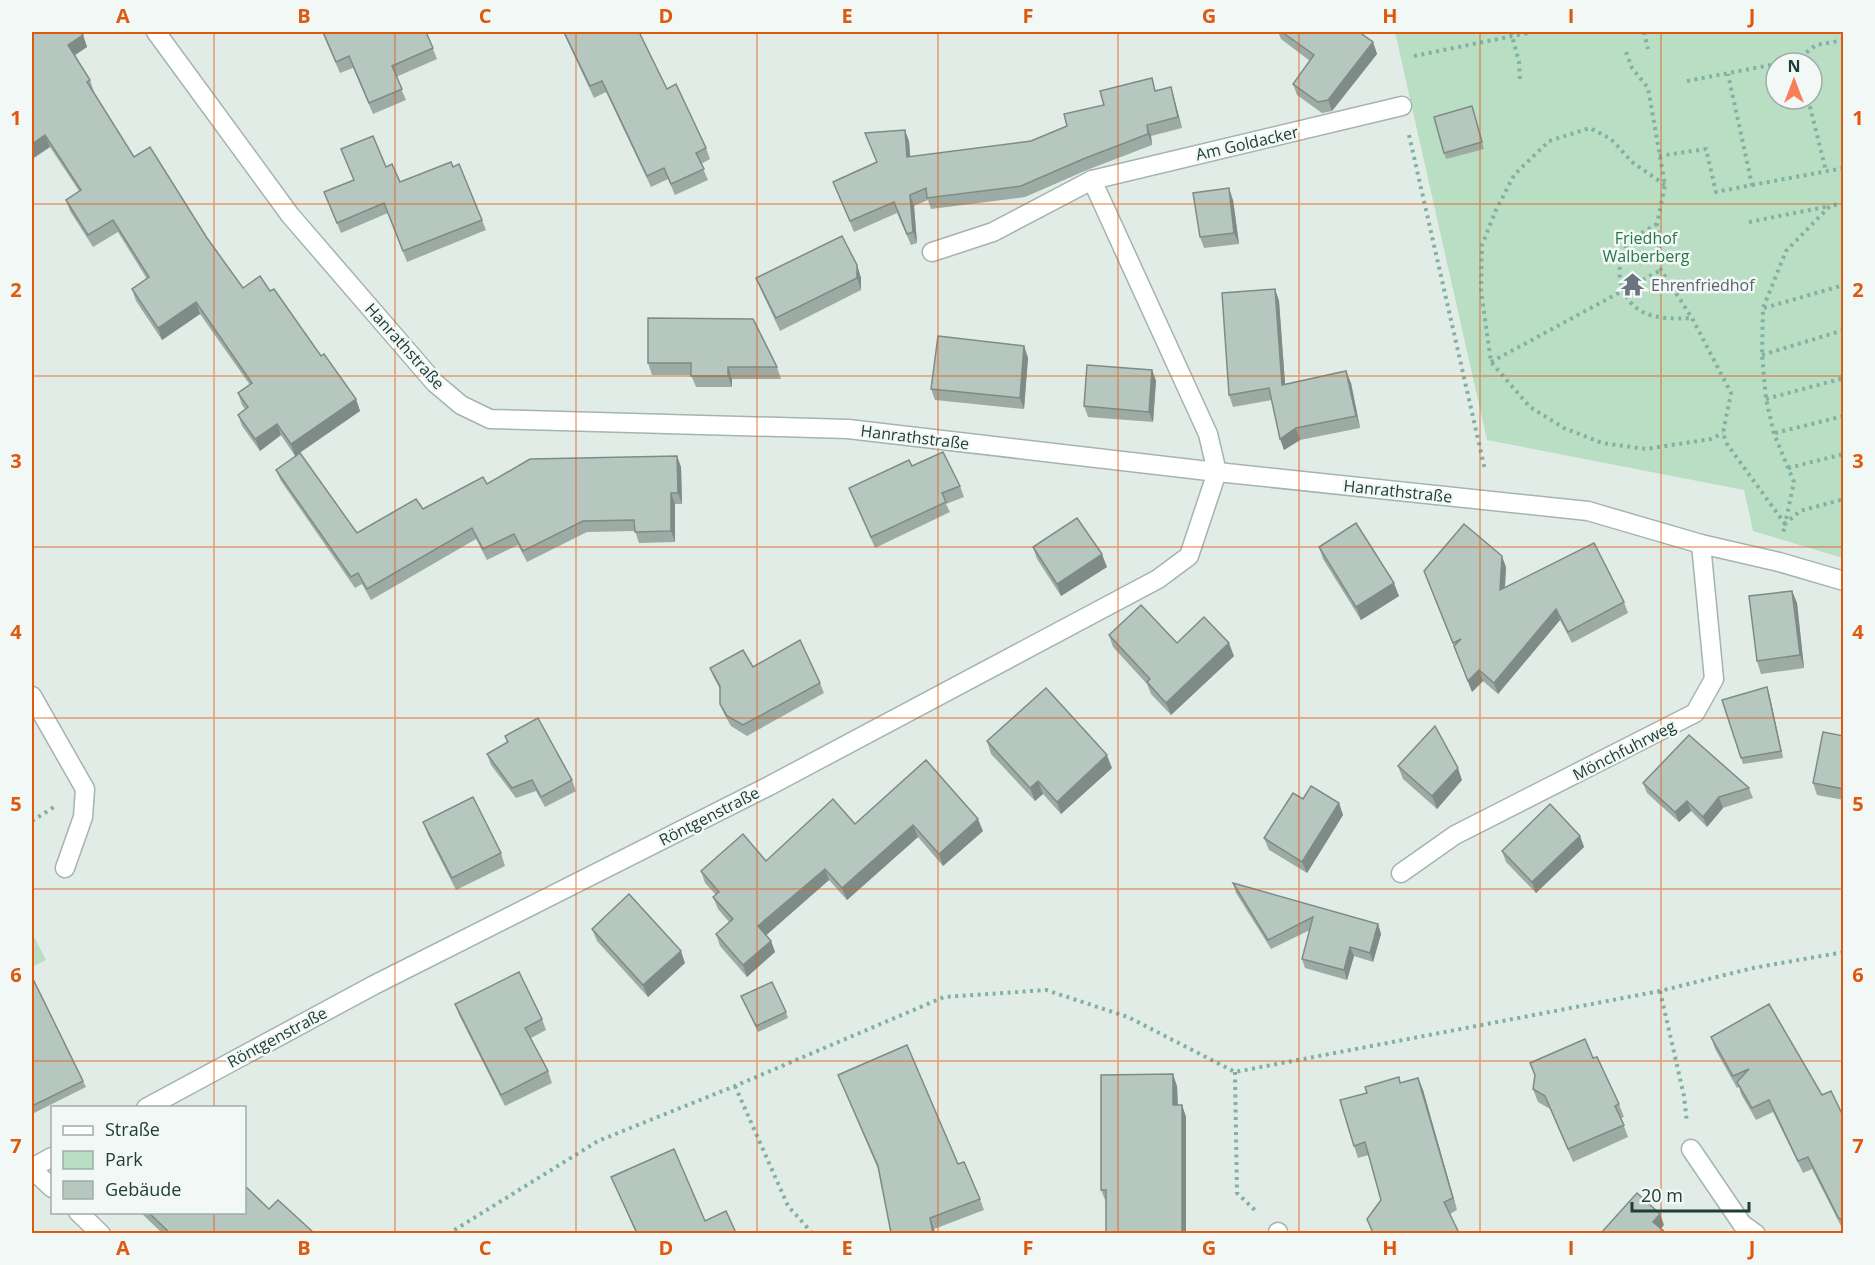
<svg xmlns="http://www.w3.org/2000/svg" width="1875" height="1265" font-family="'Open Sans',sans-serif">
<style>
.green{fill:#b9dec4;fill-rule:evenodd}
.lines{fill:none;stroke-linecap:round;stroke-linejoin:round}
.lane-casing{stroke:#a4b4ae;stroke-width:21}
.street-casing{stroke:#a4b4ae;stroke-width:21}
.path{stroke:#81b1a2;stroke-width:4;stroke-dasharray:3 4.5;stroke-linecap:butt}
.lane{stroke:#fff;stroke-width:18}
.street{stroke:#fff;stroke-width:18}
.wall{fill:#9daba5}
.shaded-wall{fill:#7f8b86}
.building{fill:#b6c7c0;stroke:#7f8b86;stroke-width:1.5}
.grid{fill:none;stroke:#de580e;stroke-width:1.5;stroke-opacity:0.55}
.labels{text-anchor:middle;stroke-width:5;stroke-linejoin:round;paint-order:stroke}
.street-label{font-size:16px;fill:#213d36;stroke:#f2f8f5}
.park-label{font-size:16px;fill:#2a7548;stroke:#f2f8f5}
.worship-label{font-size:16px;fill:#5b616d;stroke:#f2f8f5;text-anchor:start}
.neatline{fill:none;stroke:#de580e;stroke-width:2}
.grid-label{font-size:20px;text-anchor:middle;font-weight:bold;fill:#de580e}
</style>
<rect width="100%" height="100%" fill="#e1ece7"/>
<!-- green -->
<g class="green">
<path d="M1395,32H1843V558L1753,531L1744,490L1487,440ZM1776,63H1812V99H1776Z"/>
<polygon points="32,933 46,960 32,967"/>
</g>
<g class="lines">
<defs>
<g id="lane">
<polyline points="1092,180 1208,434 1217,472"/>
<polyline points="932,252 993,232 1092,180 1402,106"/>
</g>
<g id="street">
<polyline points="156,32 290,215 435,383 461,405 490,419 848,429 1217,472 1588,511 1701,544 1779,562 1844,581"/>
<polyline points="32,696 85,789 83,817 65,868"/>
<polyline points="1401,873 1455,835 1695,713 1714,679 1701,544"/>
<polyline points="146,1108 374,985 769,786 1158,579 1189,556 1217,472"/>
<polyline points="1691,1149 1742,1224 1756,1234"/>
<polyline points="32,1168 52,1157"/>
<polyline points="32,1169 52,1188"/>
<polyline points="78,1212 101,1234"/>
<polyline points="1278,1232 1278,1234"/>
</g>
</defs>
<!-- lane casing -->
<use href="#lane" class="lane-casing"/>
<!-- street casing -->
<use href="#street" class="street-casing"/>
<!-- path -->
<g class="path">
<polyline points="1511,32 1519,62 1520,79"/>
<polyline points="1644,32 1648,49"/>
<polyline points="1626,52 1632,68 1648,88 1665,185 1657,224 1661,270 1692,318 1731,393 1723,433 1727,444 1785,524 1783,534"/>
<polyline points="1414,56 1533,32"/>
<polyline points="1779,63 1798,59 1816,45 1844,40"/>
<polyline points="1687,81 1776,64"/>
<polyline points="1808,99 1826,171"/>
<polyline points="1409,135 1485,470"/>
<polyline points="1659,156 1706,149 1716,192 1752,185 1728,74"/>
<polyline points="1665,185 1632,162 1611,139 1590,128 1549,141 1514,175 1496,210 1482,245 1481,290 1491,362 1530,407 1564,428 1602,443 1646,449 1711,439 1723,433"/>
<polyline points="1752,185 1844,168"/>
<polyline points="1844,203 1830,206 1786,251 1763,308 1762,355 1766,399 1774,434 1794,482 1785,524 1800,511 1844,499"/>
<polyline points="1749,222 1830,206"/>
<path d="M1657,224C1646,231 1630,238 1624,250C1620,256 1619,271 1620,278C1627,317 1658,320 1692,318"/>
<polyline points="1764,308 1844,285"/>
<polyline points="1762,355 1844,330"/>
<polyline points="1491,362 1661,270"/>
<polyline points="1766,399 1844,378"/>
<polyline points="1775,433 1844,416"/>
<polyline points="1788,468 1844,454"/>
<polyline points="32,821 54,807"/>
<polyline points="1660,991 1684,1096 1687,1123"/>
<polyline points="1235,1072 1237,1193 1258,1213"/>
<polyline points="735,1086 788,1206 813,1234"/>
<polyline points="448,1234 598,1141 735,1086 944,997 1046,990 1128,1017 1235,1072 1660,991 1753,968 1844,952"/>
</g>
<!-- lane -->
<use href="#lane" class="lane"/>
<!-- street -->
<use href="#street" class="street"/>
</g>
<!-- wall -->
<g class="wall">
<polygon points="322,32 434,32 427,34 437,59 396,77 406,100 373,114 353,68 340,73"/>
<polygon points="563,32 639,32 667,89 706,148 710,159 701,164 708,180 675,195 668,179 651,187 606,92 594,98"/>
<polygon points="1278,32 1359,32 1373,42 1377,54 1332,111 1322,113 1297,95 1293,84 1310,61 1281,39"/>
<polygon points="83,35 87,47 75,55 90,80 94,92 93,92 134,157 207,238 243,288 270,291 321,356 356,399 360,411 295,456 281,435 260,451 242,426 238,415 245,409 242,405 238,393 250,385 200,314 162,340 136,301 132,289 147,279 118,232 93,247 70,211 66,200 79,191 50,147 32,159"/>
<polygon points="1171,87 1174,98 1182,128 1151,136 1152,145 1087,170 1025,197 931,209 928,200 914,206 917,243 911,245 897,213 854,232 833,182 877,163 865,133 909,141 910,157 1031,141 1067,126 1104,105"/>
<polygon points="1474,113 1484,149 1446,159 1444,153"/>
<polygon points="386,167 400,182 453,167 482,220 486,230 407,262 388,213 341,233 324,192"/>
<polygon points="1233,200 1239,244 1204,248 1200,237"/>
<polygon points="857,265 861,278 861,290 780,331 761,290 756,278"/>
<polygon points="1275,289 1279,301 1285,384 1351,383 1360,428 1300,440 1284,450 1272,400 1233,407 1229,395"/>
<polygon points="648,318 777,367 781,379 732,379 732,387 696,387 691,375 652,375 648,363"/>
<polygon points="1024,346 1028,358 1024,409 935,400 931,389"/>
<polygon points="1152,370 1156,381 1153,422 1088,417 1084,406"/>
<polygon points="677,456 681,467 682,504 675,504 675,542 639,543 635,531 587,532 527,562 518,545 487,560 476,539 371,600 362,584 355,588 281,481 276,470 357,533 423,509 487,484"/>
<polygon points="912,466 960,486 964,497 946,504 950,512 875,548 849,488"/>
<polygon points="1033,547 1107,567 1061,596 1037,559"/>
<polygon points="1319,547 1399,596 1361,620 1323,559"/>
<polygon points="1506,567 1505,588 1624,602 1628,613 1572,643 1560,620 1498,694 1483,681 1472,692 1428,582"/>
<polygon points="1792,591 1797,603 1804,668 1761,674 1757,661"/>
<polygon points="1109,635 1177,643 1234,656 1171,715 1151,694 1147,684 1113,647"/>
<polygon points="753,667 820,683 824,693 747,736 731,726 724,714 720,704 720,689 714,678 710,668"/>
<polygon points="1769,693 1783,758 1743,764 1722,700"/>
<polygon points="505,736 572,780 576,791 545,807 536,791 516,798 491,765 487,754 507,742"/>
<polygon points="1844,736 1844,800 1817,795 1813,783"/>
<polygon points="987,741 1112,768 1061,814 1043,794 1035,801 991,754"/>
<polygon points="926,760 983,831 943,866 918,837 847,900 829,880 766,935 771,941 775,952 747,977 720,946 716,934 729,922 718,909 713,897 716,895 705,883 701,871 766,861 855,824"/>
<polygon points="1398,766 1462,780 1437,809 1403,779"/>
<polygon points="1643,783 1749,788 1753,798 1723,808 1707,827 1691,811 1679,822 1647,793"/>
<polygon points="1303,799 1339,803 1343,815 1307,873 1269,850 1264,838"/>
<polygon points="423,822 501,853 505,866 456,890 428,835"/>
<polygon points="1580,836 1584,847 1536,893 1506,862 1502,851"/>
<polygon points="1233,883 1378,924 1381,934 1373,962 1354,956 1347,980 1305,968 1302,959 1310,930 1271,949 1236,893"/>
<polygon points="592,929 685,963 648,997 597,941"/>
<polygon points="32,977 86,1087 32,1114"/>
<polygon points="741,996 786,1012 788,1018 758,1032"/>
<polygon points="455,1004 542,1019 546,1030 531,1038 548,1071 552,1083 505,1106 459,1015"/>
<polygon points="1711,1037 1822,1095 1844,1118 1844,1229 1842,1228 1812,1169 1803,1173 1773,1112 1756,1120 1741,1094 1739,1087 1737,1088 1715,1049"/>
<polygon points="1593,1058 1619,1104 1624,1117 1621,1118 1628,1137 1573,1162 1550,1109 1538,1102 1533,1089 1535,1077 1530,1063"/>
<polygon points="838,1075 958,1164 980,1199 984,1210 934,1229 935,1233 891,1233 878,1169"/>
<polygon points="1418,1078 1423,1090 1457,1210 1450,1214 1381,1200 1369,1155 1358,1158 1354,1146 1401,1083"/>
<polygon points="1177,1086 1178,1105 1182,1105 1186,1117 1106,1202 1101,1190"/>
<polygon points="611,1177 705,1221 736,1233 636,1233"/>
<polygon points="269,1209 314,1233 162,1233 140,1212 244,1212"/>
</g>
<!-- shaded-wall -->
<g class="shaded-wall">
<polygon points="83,35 87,47 72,57 68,45"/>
<polygon points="1373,42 1377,54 1332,111 1328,100"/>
<polygon points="1171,87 1174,98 1182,128 1178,117"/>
<polygon points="1147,125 1151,136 1152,145 1148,134"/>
<polygon points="905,130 909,141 911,168 907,157"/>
<polygon points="45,135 50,147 32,159 32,144"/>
<polygon points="1229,188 1233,200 1239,244 1234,233"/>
<polygon points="910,195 914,206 917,243 913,232"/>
<polygon points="857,265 861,278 861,290 857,278"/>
<polygon points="1275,289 1279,301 1286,397 1282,385"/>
<polygon points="196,302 200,314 162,340 158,328"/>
<polygon points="1024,346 1028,358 1024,409 1020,398"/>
<polygon points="728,367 732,379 732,387 728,376"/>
<polygon points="1152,370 1156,381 1153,422 1149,412"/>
<polygon points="1346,371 1351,383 1360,428 1356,416"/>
<polygon points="356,399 360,411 295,456 291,444"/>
<polygon points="277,424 281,435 260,451 255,439"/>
<polygon points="1296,428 1300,440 1284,450 1280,439"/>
<polygon points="677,456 681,467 682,504 678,493"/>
<polygon points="671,493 675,504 675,542 671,531"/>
<polygon points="1102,554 1107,567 1061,596 1057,584"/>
<polygon points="1502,556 1506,567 1504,601 1500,590"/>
<polygon points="1394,583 1399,596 1361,620 1356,607"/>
<polygon points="1792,591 1797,603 1804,668 1800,655"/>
<polygon points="1556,609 1560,620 1498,694 1494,683"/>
<polygon points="1229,643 1234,656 1171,715 1166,703"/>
<polygon points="1479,670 1483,681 1472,692 1468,681"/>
<polygon points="1767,687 1769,693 1783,758 1781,751"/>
<polygon points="1107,755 1112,768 1061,814 1057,802"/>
<polygon points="1458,768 1462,780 1437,809 1432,796"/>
<polygon points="1038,781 1043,794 1035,801 1030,788"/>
<polygon points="1719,797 1723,808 1707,827 1703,817"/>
<polygon points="1687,801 1691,811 1679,822 1675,812"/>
<polygon points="1339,803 1343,815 1307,873 1302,862"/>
<polygon points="978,819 983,831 943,866 939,854"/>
<polygon points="913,825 918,837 847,900 842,888"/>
<polygon points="1580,836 1584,847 1536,893 1532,882"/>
<polygon points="825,869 829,880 763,938 758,926"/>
<polygon points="1378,924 1381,934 1373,962 1370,953"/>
<polygon points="771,941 775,952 747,977 743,965"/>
<polygon points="1350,947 1354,956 1347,980 1344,970"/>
<polygon points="681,951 685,963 648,997 643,985"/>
<polygon points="1173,1074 1177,1086 1178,1117 1173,1105"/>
<polygon points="1418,1078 1423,1090 1457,1210 1453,1198"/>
<polygon points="1182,1105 1186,1117 1186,1233 1182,1233"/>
<polygon points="1660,1214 1664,1225 1657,1233 1653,1222"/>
<polygon points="930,1218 934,1229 935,1233 933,1233"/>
</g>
<!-- building -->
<g class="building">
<polygon points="32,32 80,32 83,35 68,45 90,80 87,82 134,157 150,147 207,238 243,288 260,276 270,291 274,289 321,356 324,354 356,399 291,444 277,424 255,439 238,415 248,407 238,393 252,383 196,302 158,328 132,289 149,277 113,220 88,235 66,200 81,190 45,135 32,144"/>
<polygon points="323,32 426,32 433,48 392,66 402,89 369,103 349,56 336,62"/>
<polygon points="564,32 639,32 667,89 676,84 706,148 696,153 704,169 671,184 664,168 647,176 602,81 590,86"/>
<polygon points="1282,32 1359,32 1373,42 1328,100 1318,102 1293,84 1314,55"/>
<polygon points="1152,78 1155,91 1171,87 1178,117 1147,125 1148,134 1083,159 1021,186 927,198 926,188 910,195 913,232 907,234 894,202 850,221 833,182 877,162 865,133 905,130 907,157 1031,141 1067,126 1064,114 1104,105 1100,91"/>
<polygon points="1472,106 1482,142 1444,153 1434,117"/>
<polygon points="373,136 386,167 392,164 400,182 451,162 453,167 459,164 482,220 403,251 384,203 337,223 324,192 354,180 341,149"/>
<polygon points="1229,188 1234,233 1200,237 1193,193"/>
<polygon points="842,236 857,265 857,278 776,318 756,278"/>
<polygon points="1275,289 1282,385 1346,371 1356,416 1296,428 1280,439 1269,388 1229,395 1222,293"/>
<polygon points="648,318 753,319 777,367 728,367 728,376 691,376 691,363 648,363"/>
<polygon points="938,336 1024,346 1020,398 931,389"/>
<polygon points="1087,365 1152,370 1149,412 1084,406"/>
<polygon points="943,452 960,486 942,493 946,502 871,537 849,488 909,460 912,466"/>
<polygon points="300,453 357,533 416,499 423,509 483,477 487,484 530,459 677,456 678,493 671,493 671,531 635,532 634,520 583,521 523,551 514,534 483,549 472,528 367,589 358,573 351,577 276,470"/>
<polygon points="1077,518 1102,554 1057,584 1033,547"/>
<polygon points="1356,523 1394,583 1356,607 1319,547"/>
<polygon points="1464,524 1502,556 1500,590 1594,543 1624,602 1568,632 1556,609 1494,683 1479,670 1468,681 1454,646 1461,639 1453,643 1424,571"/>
<polygon points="1792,591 1800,655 1757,661 1749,596"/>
<polygon points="1141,605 1177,643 1204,617 1229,643 1166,703 1147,682 1150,679 1109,635"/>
<polygon points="800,640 820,683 743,725 727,716 720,704 720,686 710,668 743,650 753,667"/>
<polygon points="1767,687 1781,751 1741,758 1722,700"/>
<polygon points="1046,688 1107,755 1057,802 1038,781 1030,788 987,741"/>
<polygon points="538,718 572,780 541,797 532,780 512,788 487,754 508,742 505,736"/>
<polygon points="1435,726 1458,768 1432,796 1398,766"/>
<polygon points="1823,732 1844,736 1844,789 1813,783"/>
<polygon points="1689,735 1749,788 1719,797 1703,817 1687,801 1675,812 1643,783"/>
<polygon points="926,760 978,819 939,854 913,825 842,888 825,869 758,926 771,941 743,965 716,934 733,919 713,897 719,892 701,871 743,834 766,861 833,799 855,824"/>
<polygon points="1311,786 1339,803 1302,862 1264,838 1293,793 1303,799"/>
<polygon points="473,797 501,853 452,878 423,822"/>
<polygon points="1550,804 1580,836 1532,882 1502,851"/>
<polygon points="1233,883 1378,924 1370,953 1350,947 1344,970 1302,959 1313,917 1268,940"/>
<polygon points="629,894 681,951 643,985 592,929"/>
<polygon points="519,972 542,1019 525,1028 548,1071 501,1095 455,1004"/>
<polygon points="32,977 83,1081 32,1106"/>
<polygon points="772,982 786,1012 756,1026 741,996"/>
<polygon points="1769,1004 1822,1095 1831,1091 1844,1118 1844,1222 1838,1217 1808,1157 1798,1161 1769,1100 1752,1108 1737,1082 1749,1069 1733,1076 1711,1037"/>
<polygon points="1585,1039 1593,1058 1597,1057 1619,1104 1615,1106 1624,1125 1568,1149 1545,1096 1533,1089 1535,1075 1530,1063"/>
<polygon points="907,1045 958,1164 964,1162 980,1199 930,1218 933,1233 891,1233 878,1166 838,1075"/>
<polygon points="1173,1074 1173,1105 1182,1105 1182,1233 1106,1233 1106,1190 1101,1190 1101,1075"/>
<polygon points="1399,1077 1400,1083 1418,1078 1453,1198 1444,1202 1459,1233 1373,1233 1367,1219 1381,1200 1365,1142 1354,1146 1340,1100 1367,1093 1365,1087"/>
<polygon points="674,1149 705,1221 726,1211 736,1233 637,1233 611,1177"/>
<polygon points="244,1185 269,1209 278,1200 314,1233 170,1233 148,1212 244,1212"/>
<polygon points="1637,1193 1660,1214 1653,1222 1666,1233 1601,1233"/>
</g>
<!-- grid -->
<path class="grid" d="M214,32V1108M395,32V1234M576,32V1234M757,32V1234M938,32V1234M1118,32V1234M1299,32V1234M1480,32V1234M1661,32V1234M32,204H1844M32,376H1844M32,547H1844M32,718H1844M32,889H1844M32,1061H1844M214,1212V1234"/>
<!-- icons -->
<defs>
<symbol id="temple-bare" viewBox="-9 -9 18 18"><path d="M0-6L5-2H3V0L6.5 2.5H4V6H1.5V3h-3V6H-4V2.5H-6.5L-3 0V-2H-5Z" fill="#6b7280" stroke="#f2f8f5" stroke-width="2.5" paint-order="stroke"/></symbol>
</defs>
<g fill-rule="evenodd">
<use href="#temple-bare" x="1616" y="268" width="33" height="33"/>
</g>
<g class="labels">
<!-- street labels -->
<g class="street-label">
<text transform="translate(1247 143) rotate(-13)" y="6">Am Goldacker</text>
<text transform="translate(405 346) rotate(48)" y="6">Hanrathstraße</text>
<text transform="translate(915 437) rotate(7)" y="6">Hanrathstraße</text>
<text transform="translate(1398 491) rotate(6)" y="6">Hanrathstraße</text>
<text transform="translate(1624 750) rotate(-27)" y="6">Mönchfuhrweg</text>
<text transform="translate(709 816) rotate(-27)" y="6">Röntgenstraße</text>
<text transform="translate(277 1037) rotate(-28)" y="6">Röntgenstraße</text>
</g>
<!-- park labels -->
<g class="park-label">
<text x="1646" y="244">Friedhof<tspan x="1646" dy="18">Walberberg</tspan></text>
</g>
<!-- worship labels -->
<g class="worship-label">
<text x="1651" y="291">Ehrenfriedhof</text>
</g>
</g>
<!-- border -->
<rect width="1875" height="1265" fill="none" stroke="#f2f8f5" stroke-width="66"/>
<!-- legend -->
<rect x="51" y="1106" width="195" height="108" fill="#f2f8f5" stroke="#9eada9" stroke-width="1.5"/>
<rect x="63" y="1126" width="30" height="9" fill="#ffffff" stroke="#9eada9" stroke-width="1.5"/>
<text x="105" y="1136" font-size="18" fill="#213d36">Straße</text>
<rect x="63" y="1151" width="30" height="18" fill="#b9dec4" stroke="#9eada9" stroke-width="1.5"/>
<text x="105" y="1166" font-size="18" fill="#213d36">Park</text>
<rect x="63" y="1181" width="30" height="18" fill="#b6c7c0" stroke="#9eada9" stroke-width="1.5"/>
<text x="105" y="1196" font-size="18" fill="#213d36">Gebäude</text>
<!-- north arrow -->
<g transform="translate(1794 81)"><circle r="28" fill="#f2f8f5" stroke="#9eada9" stroke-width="1.5"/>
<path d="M0-4.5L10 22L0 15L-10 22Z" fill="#f67f55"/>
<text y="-9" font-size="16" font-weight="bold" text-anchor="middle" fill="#213d36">N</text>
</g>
<!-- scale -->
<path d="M1632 1202v9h117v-9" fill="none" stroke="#213d36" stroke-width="3"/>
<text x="1641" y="1202" font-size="18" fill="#213d36" stroke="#f2f8f5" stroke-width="4.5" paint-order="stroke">20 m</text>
<rect x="33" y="33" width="1809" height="1199" class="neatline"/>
<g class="grid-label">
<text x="123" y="23">A</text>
<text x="304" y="23">B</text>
<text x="485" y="23">C</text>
<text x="666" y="23">D</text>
<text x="847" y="23">E</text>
<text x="1028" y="23">F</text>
<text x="1209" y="23">G</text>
<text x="1390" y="23">H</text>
<text x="1571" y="23">I</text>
<text x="1752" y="23">J</text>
<text x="16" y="125">1</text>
<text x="1858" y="125">1</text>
<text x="16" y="297">2</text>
<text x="1858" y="297">2</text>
<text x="16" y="468">3</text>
<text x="1858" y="468">3</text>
<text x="16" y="639">4</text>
<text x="1858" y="639">4</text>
<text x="16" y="811">5</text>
<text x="1858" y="811">5</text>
<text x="16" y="982">6</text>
<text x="1858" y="982">6</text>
<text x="16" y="1153">7</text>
<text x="1858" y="1153">7</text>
<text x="123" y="1255">A</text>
<text x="304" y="1255">B</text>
<text x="485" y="1255">C</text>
<text x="666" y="1255">D</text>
<text x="847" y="1255">E</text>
<text x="1028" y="1255">F</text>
<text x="1209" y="1255">G</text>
<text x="1390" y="1255">H</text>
<text x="1571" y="1255">I</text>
<text x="1752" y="1255">J</text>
</g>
</svg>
